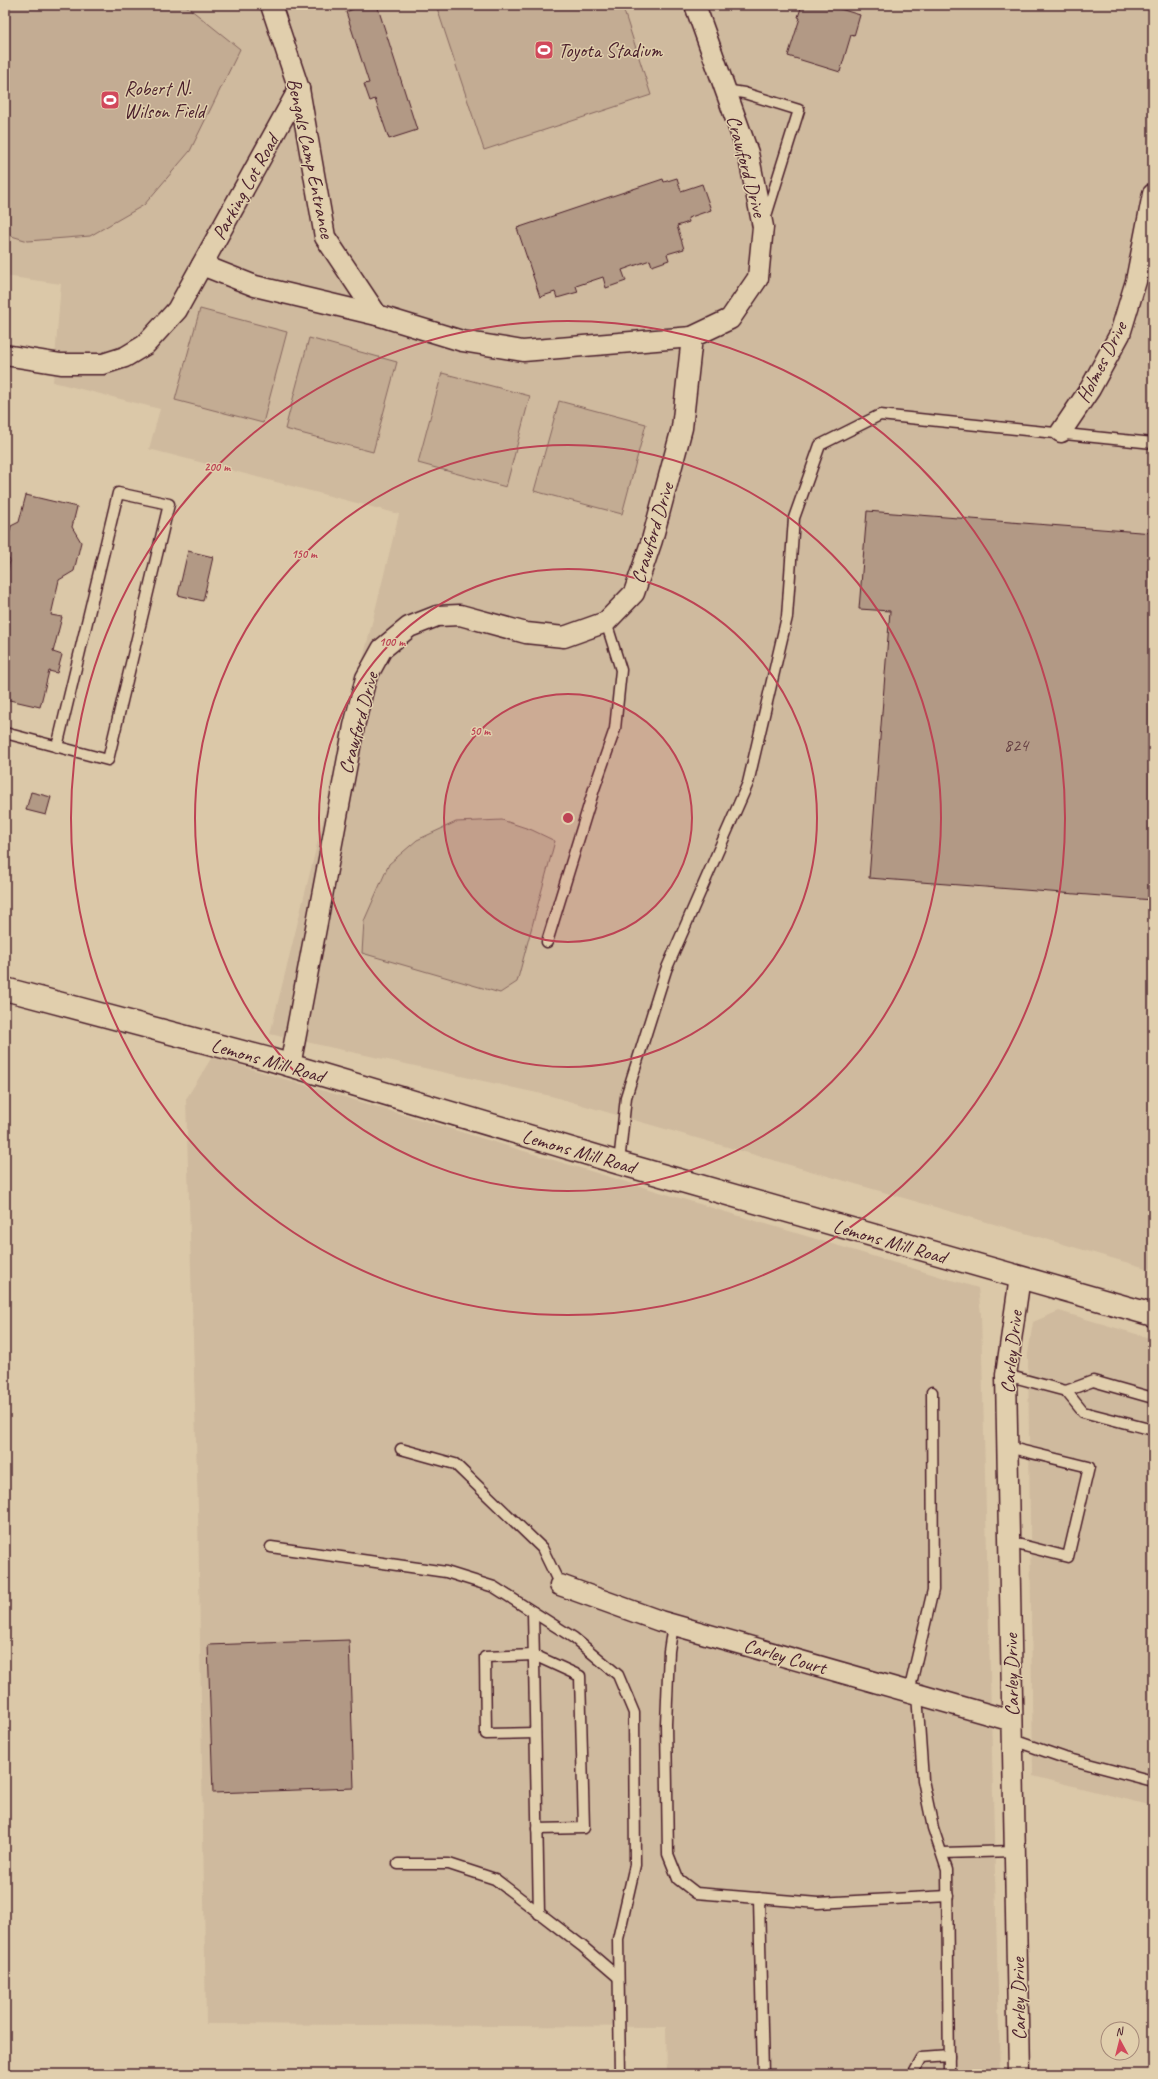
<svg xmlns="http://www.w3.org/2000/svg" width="1158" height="2079" font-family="Caveat,sans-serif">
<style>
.built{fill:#cfba9e}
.green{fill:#c3ac93;stroke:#86665f}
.building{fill:#b29985;stroke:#4a1f2b}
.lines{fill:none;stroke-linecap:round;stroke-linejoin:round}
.lane-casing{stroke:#4a1f2b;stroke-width:13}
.street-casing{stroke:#4a1f2b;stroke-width:23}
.secondary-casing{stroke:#4a1f2b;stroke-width:25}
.lane{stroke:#e1cfad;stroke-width:10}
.street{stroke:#e1cfad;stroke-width:20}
.secondary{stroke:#e1cfad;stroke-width:22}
.ring{fill:none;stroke:#bd4354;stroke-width:2}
.labels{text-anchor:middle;stroke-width:3;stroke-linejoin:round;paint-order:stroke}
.number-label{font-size:18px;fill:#643e42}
.poi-label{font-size:20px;fill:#4a1f2b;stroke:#e1cfad;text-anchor:start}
.street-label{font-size:20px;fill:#4a1f2b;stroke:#e1cfad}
.centre{fill:#bd4354;stroke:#e1cfad;stroke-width:2}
.ring-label{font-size:12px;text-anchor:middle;font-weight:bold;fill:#bd4354;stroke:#e1cfad;stroke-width:3;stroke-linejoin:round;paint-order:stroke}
</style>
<rect width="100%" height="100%" fill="#dbc8a8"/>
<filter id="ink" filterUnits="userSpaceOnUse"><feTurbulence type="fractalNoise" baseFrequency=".025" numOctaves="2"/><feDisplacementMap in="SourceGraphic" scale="8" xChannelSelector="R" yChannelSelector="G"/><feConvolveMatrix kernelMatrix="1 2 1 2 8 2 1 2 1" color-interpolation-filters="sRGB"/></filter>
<g filter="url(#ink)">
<!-- built -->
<g class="built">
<polygon points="5,5 1153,5 1153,1270 551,1096 270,1034 399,514 149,449 160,409 53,382 61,284 5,276"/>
<polygon points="212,1057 978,1288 981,1314 1000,2074 667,2074 666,2027 206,2024 198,1509 186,1099"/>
<polygon points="1059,1311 1153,1339 1153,1806 1033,1776 1028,1354 1033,1322"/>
</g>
<!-- green -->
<g class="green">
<polygon points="5,5 185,5 240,49 190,151 144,205 90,236 28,241 5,234"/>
<polygon points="436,5 622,5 651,95 484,150"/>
<polygon points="200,309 287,332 263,423 175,400"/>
<polygon points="309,338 397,362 373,452 285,429"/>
<polygon points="442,373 530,396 506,487 418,463"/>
<polygon points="559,401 646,424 622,514 534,491"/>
<polygon points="502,820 532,830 555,841 517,982 500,993 362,953 364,921 389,864 417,840 456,822"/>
</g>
<!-- building -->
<g class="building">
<polygon points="358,5 377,5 417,130 389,139 375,99 370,101 364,84 369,83 346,12 358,7"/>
<polygon points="802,5 827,5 860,15 854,36 851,35 840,72 788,56 800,18 798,17"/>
<polygon points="677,178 681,191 702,184 711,210 688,218 689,222 677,226 684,249 667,254 669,260 652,266 650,260 622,270 626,281 606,288 603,277 576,286 578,292 557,298 555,292 540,297 517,228 663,179 664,182"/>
<polygon points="26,495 77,507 72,527 81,542 74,571 59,580 51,615 62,617 53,652 62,655 57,673 49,671 40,707 5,699 5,582 10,561 5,553 11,526 19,522"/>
<polygon points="867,511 1153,533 1153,900 869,878 890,611 859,609"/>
<polygon points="188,551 213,557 203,601 178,595"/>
<polygon points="31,792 51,797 46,815 26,810"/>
<polygon points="349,1640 354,1788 213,1793 208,1645"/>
</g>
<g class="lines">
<defs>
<g id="lane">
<polyline points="725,90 744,93 799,110 765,219"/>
<polyline points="5,733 108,760 169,504 118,493 57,747"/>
<polyline points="547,942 594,789 615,729 621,670 606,622"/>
<polyline points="619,1163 626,1097 666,970 748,783 787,617 794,518 820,445 880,415 1153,443"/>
<polyline points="1006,1375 1066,1391 1093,1381 1153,1398"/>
<polyline points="1066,1391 1083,1412 1153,1430"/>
<polyline points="1007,1447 1089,1467 1068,1557 1009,1542"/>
<polyline points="401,1449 455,1464 542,1548 560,1585"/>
<polyline points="271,1547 446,1572 494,1587 574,1638 618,1675 634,1713 635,1865 618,1939 620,2074"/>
<polyline points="533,1612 539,1914"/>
<polyline points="673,1625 669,1651 666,1724 668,1854 678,1879 696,1893 818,1903 948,1896"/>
<polyline points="909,1692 933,1590 932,1392"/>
<polyline points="917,1694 923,1780 933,1828 947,1870 949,2074"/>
<polyline points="535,1733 486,1734 485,1657 534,1655 580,1676 584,1828 537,1829"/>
<polyline points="1013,1740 1065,1758 1153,1781"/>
<polyline points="942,1853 1015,1851"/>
<polyline points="398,1864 449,1864 495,1879 582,1946 618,1977"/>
<polyline points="759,1898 763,2074"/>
<polyline points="912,2074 921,2058 949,2056"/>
</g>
<g id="street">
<polyline points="271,5 299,89 325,237 377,315 462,341 523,351 692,337 730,319 758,278 763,227 748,153 695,5"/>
<polyline points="202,265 255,286 377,315"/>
<polyline points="5,355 61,364 103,364 125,357 145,345 177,310 299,89"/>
<polyline points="1061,432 1090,389 1120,334 1136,281 1153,194"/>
<polyline points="290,1066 354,726 366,678 382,649 409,627 437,616 460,615 526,633 564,637 606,622 634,593 652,540 682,428 692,337"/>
<polyline points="560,1585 660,1621 1012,1721"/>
<polyline points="1019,2074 1006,1375 1020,1277"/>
</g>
<polyline id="secondary" points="5,989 269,1059 619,1163 1153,1315"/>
</defs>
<!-- lane casing -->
<use href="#lane" class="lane-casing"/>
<!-- street casing -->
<use href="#street" class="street-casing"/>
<!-- secondary casing -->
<use href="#secondary" class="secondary-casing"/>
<!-- lane -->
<use href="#lane" class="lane"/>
<!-- street -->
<use href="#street" class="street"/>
<!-- secondary -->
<use href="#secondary" class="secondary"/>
</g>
</g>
<!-- distance rings -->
<circle cx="568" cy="818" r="124" fill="#bd4354" fill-opacity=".12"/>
<g class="ring">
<circle cx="568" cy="818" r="124"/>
<circle cx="568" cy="818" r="249"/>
<circle cx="568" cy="818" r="373"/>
<circle cx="568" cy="818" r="497"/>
</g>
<!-- icons -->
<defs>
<symbol id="stadium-square" viewBox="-11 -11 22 22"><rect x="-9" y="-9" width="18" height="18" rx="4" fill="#d1495b" stroke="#e1cfad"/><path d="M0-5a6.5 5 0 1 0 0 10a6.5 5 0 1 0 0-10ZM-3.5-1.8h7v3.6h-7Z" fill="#fff"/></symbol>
</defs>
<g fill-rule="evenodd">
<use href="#stadium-square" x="533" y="39" width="22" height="22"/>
<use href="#stadium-square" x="99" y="89" width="22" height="22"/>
</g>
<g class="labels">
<!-- number labels -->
<g class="number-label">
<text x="1016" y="751">824</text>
</g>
<!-- poi labels -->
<g class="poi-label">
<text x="558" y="57">Toyota Stadium</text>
<text x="124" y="95">Robert N.<tspan x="124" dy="23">Wilson Field</tspan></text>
</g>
<!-- street labels -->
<g class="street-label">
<text transform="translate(311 158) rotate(78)" y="7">Bengals Camp Entrance</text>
<text transform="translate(747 166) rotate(75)" y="7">Crawford Drive</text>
<text transform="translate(245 187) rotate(-61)" y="7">Parking Lot Road</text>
<text transform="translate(1101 362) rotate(-63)" y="7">Holmes Drive</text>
<text transform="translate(652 533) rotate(-73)" y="7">Crawford Drive</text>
<text transform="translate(358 723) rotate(-75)" y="7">Crawford Drive</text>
<text transform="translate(268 1060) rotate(16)" y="7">Lemons Mill Road</text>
<text transform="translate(579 1151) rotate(16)" y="7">Lemons Mill Road</text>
<text transform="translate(890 1241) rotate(16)" y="7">Lemons Mill Road</text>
<text transform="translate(1011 1352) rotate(-84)" y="7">Carley Drive</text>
<text transform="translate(785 1656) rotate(16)" y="7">Carley Court</text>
<text transform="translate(1011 1675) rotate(-91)" y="7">Carley Drive</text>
<text transform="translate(1018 1999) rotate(-91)" y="7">Carley Drive</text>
</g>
</g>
<circle cx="568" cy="818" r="6" class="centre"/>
<g class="ring-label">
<text x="217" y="471">200 m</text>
<text x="304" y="558">150 m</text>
<text x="392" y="646">100 m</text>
<text x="480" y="735">50 m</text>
</g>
<!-- margin -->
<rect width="1158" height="2079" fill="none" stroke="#e1cfad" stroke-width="20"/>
<rect x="10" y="10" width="1138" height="2059" fill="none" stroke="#4a1f2b" stroke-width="1.5" filter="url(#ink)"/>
<!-- north arrow -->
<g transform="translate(1120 2041) rotate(353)"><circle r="19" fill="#e1cfad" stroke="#a58979"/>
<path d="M0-3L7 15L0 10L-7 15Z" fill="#d1495b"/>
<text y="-6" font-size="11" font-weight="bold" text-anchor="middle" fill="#4a1f2b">N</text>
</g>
</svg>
